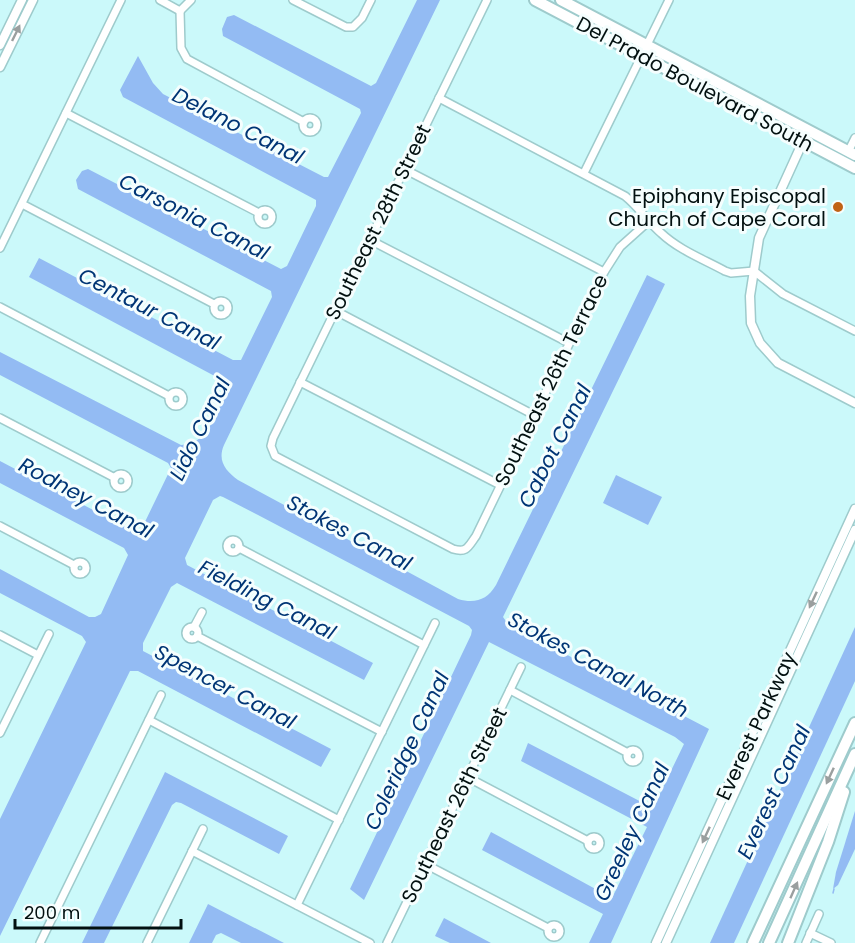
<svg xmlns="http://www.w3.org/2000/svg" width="855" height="943" font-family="Poppins,sans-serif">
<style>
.water{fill:#93bbf3}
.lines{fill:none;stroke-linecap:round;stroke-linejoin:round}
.stream{stroke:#93bbf3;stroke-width:1.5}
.minor-casing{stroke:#9ecbcc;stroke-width:10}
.tertiary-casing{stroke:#9ecbcc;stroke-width:11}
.primary-casing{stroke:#9ecbcc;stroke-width:14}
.trunk-casing{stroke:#9ecbcc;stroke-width:14}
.minor{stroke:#fff;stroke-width:7}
.tertiary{stroke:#fff;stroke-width:8}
.primary{stroke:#fff;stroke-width:10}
.trunk{stroke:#fff;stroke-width:10}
.oneway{fill:#9a9f9f}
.poi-dot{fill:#c16316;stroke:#f5fefe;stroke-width:2}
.labels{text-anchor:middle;stroke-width:6;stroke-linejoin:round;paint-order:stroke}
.street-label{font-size:20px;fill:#021010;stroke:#f5fefe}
.poi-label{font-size:20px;fill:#021010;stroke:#f5fefe;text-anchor:end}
.water-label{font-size:21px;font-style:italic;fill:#003575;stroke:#f5fefe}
</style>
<rect width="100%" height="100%" fill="#cbf9fa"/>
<!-- water -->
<g class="water">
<path d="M417,0H440L224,445C217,461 226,471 238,480L458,599C475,604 487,600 496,585L647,275L665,284L503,617L508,624L709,729L611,943H589L603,914L482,850L491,832L612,898L647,827L521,761L528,743L653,808L684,744L675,737L489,642L364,900L350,889L471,635L472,630L469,626L258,515L223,497L220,496L213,500L185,558L187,565L373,663L364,680L177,583L171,587L143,643V651L331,749L321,767L138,671H130L0,936V819L86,642L82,636L0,593V569L89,617H95L101,614L128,555L124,548L0,483V461L135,532L142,528L171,468L168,463L0,375V352L181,445C209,445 218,408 228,387L224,381L29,277L39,258L233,360H241L272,297L271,291L78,189L76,180L82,171L88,169L281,269L287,266L316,206V200L123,97L120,90L138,56L153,83L163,94L324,177H328L361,113L360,109L223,36L222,29L227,17L234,15L371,86L376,83Z"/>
<polygon points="616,475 662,497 648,525 603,503"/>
<polygon points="855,627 855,681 734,943 710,943"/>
<polygon points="165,772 288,836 279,854 181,803 176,802 172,805 104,943 82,943"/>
<polygon points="855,811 855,849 838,885 833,889 836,872"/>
<polygon points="208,904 284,943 241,943 221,933 216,935 212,943 189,943"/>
<polygon points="444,918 491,943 450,943 435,936"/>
</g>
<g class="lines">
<!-- stream -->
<polyline class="stream" points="833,893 834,889"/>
<defs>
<g id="minor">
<polyline points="160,0 180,11"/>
<polyline points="293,0 346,27 353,27 362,18 371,0"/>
<path d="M487,0L273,438L271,446L275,456L453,549C467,553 468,547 476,536L604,272L620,247L649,221"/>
<polyline points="180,11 181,48 187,59 304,122"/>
<polyline points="180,11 191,0"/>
<path d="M439,98L625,196C639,207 648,222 661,233C679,250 703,259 725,271L731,273L754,271L783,294L855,331"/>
<polyline points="66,113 259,213"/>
<circle cx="310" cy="125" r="7"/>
<polyline points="848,152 855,138"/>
<polyline points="404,169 604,272"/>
<polyline points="584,173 669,0"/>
<polyline points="22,204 214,304"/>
<circle cx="265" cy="217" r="7"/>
<polyline points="370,240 569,343"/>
<polyline points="0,248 121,0"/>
<circle cx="221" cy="308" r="7"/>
<polyline points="0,307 169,396"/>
<polyline points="334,310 534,415"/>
<polyline points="300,382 500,485"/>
<circle cx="176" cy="399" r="7"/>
<polyline points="0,418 115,478"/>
<circle cx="121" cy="481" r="7"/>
<polyline points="0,526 74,565"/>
<circle cx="233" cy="546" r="6"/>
<polyline points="239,548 424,645"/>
<circle cx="80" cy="568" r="6"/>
<polyline points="194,627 202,612"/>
<circle cx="192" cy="633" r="6"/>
<polyline points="0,635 38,655"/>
<polyline points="197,636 382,732"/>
<polyline points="510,690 628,753"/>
<polyline points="149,720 339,820"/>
<polyline points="0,733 49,634"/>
<circle cx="633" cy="756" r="6"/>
<polyline points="467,777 588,841"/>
<circle cx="594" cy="843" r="6"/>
<polyline points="192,851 370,943"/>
<polyline points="425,864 548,928"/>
<polyline points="297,905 435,623"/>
<circle cx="554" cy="931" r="6"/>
<polyline points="810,933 831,943"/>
<polyline points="40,943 161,695"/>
<polyline points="147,943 203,829"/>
<polyline points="387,943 521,667"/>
<polyline points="806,943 819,914"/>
</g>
<g id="tertiary">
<polyline points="0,45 22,0"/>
<polyline points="0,67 33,0"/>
<polyline points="805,137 759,238 750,296 751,323 760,343 778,363 855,403"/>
<polyline points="656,943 855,509"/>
<polyline points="666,943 855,530"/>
</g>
<g id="primary">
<polyline points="535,0 855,168"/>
<polyline points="561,0 855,155"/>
</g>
<g id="trunk">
<polyline points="753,943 855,723"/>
<polyline points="769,943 855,754"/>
<polyline points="788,943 828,842 844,792"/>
</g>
</defs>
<!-- minor casing -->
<use href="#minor" class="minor-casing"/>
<!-- tertiary casing -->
<use href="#tertiary" class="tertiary-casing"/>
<!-- primary casing -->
<use href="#primary" class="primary-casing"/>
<!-- trunk casing -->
<use href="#trunk" class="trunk-casing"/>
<!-- minor -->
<use href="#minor" class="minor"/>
<!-- tertiary -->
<use href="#tertiary" class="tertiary"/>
<!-- primary -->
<use href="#primary" class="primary"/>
<!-- trunk -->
<use href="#trunk" class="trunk"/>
</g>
<!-- one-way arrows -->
<defs><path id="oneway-solid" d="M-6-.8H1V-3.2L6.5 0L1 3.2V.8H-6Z" transform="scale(1.5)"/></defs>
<g class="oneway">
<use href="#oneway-solid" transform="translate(16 33) rotate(-64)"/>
<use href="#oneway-solid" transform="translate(813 600) rotate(115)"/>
<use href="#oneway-solid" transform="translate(830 776) rotate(115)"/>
<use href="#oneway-solid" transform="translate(706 835) rotate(115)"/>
<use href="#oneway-solid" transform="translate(794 890) rotate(-66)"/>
</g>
<!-- markers -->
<circle class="poi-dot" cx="838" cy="207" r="6"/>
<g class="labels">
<!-- street labels -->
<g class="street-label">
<text transform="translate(695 84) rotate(28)" y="7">Del Prado Boulevard South</text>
<text transform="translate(378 222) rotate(-64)" y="7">Southeast 28th Street</text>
<text transform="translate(551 380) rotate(-64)" y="7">Southeast 26th Terrace</text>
<text transform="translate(756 726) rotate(-65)" y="7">Everest Parkway</text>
<text transform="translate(454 805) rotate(-64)" y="7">Southeast 26th Street</text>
</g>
<!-- poi labels -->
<g class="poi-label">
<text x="826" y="203">Epiphany Episcopal<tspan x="826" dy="23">Church of Cape Coral</tspan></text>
</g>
<!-- water labels -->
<g class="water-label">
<text transform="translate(238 126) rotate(27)" y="7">Delano Canal</text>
<text transform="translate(194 217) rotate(27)" y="7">Carsonia Canal</text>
<text transform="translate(149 309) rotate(27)" y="7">Centaur Canal</text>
<text transform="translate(200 429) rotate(-64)" y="7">Lido Canal</text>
<text transform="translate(555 446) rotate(-63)" y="7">Cabot Canal</text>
<text transform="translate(86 498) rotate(28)" y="7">Rodney Canal</text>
<text transform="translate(349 533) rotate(28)" y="7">Stokes Canal</text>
<text transform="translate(267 600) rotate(27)" y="7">Fielding Canal</text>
<text transform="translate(598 665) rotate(28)" y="7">Stokes Canal North</text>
<text transform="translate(225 687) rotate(28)" y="7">Spencer Canal</text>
<text transform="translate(407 751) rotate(-65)" y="7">Coleridge Canal</text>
<text transform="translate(774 792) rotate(-65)" y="7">Everest Canal</text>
<text transform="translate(632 832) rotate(-65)" y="7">Greeley Canal</text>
</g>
</g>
<!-- scale -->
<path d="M15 919v9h166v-9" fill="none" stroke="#021010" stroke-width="3"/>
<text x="24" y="919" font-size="18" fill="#021010" stroke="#f5fefe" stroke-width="4.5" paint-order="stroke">200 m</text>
</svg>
